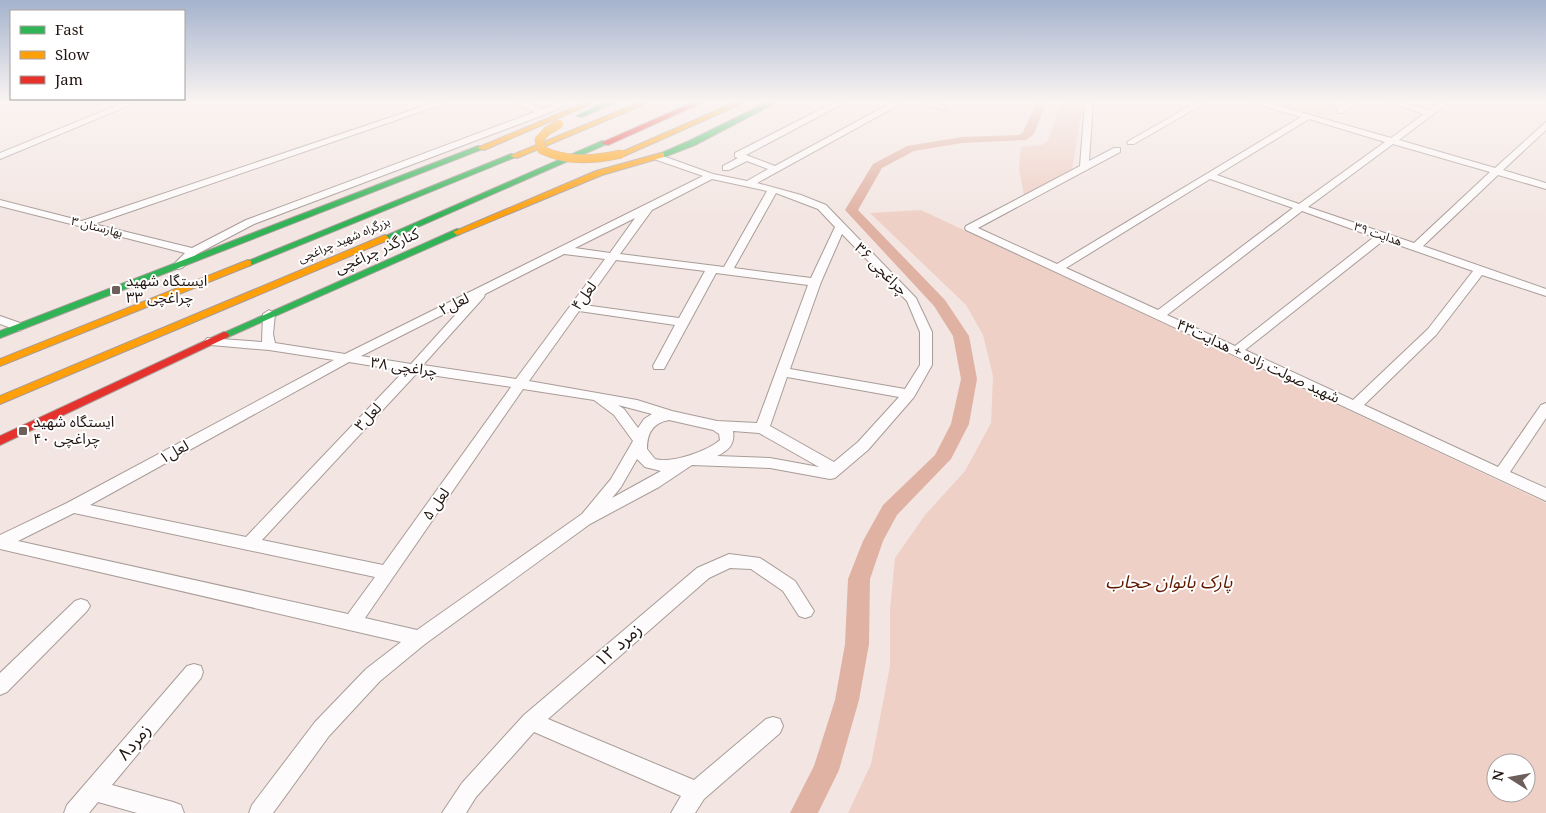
<svg xmlns="http://www.w3.org/2000/svg" width="1546" height="813" font-family="'Noto Serif','Noto Sans Arabic',serif">
<style>
.green{fill:#efd0c6;fill-rule:evenodd}
.lines{fill:none;stroke-linecap:round;stroke-linejoin:round}
.canal{fill:#e0b2a4;fill-rule:evenodd}
.street-casing{stroke:#a89c98;stroke-width:2}
.fast-casing{stroke:#a89c98;stroke-width:2}
.slow-casing{stroke:#a89c98;stroke-width:2}
.jam-casing{stroke:#a89c98;stroke-width:2}
.street{fill:#fdfbfb;fill-rule:evenodd}
.fast{fill:#30b455;fill-rule:evenodd}
.slow{fill:#ff9f0a;fill-rule:evenodd}
.jam{fill:#e5322d;fill-rule:evenodd}
.slow-bridge-casing{stroke:#a89c98;stroke-width:9;stroke-linecap:butt}
.slow-bridge{stroke:#ff9f0a;stroke-width:8}
.poi-dot{fill:#6c5f5b;stroke:#fff;stroke-width:2}
.labels{text-anchor:middle;stroke-width:4;stroke-linejoin:round;paint-order:stroke}
.far-street-label{font-size:12px;fill:#231612;stroke:#fff}
.street-label{font-size:15px;fill:#231612;stroke:#fff}
.poi-label{font-size:15px;fill:#231612;stroke:#fff;text-anchor:start}
.near-park-label{font-size:18px;font-style:italic;fill:#611a00;stroke:#fff}
.near-street-label{font-size:18px;fill:#231612;stroke:#fff}
</style>
<rect width="100%" height="100%" fill="#f3e6e2"/>
<!-- green -->
<g class="green">
<polygon points="1061,103 1083,103 1072,169 1024,195 1019,169 1021,147 1042,145 1048,140"/>
<polygon points="1274,103 1340,103 1321,115"/>
<path d="M921,210L1546,503V813H848L871,764L890,666V610L895,558L925,515L965,471L991,423L993,376L983,335L966,305L870,213ZM1496,763H1526V793H1496Z"/>
</g>
<g class="lines">
<!-- canal -->
<polygon class="canal" points="1036,103 1046,103 1034,134 1026,140 962,143 914,151 882,168 858,210 945,300 969,336 977,379 969,424 951,459 897,515 883,541 870,579 869,644 859,700 839,770 818,813 790,813 814,766 835,700 845,644 848,579 863,541 883,505 935,455 951,424 961,379 953,336 934,306 845,210 873,164 907,146 962,137 1019,135 1023,132"/>
<defs>
<g id="street">
<polygon points="123,103 135,103 0,159 0,153"/>
<polygon points="433,103 446,103 94,224 192,248 246,220 535,112 517,103 529,103 542,109 557,103 569,103 546,114 254,224 197,254 182,268 178,269 172,266 185,253 0,206 0,200 82,221"/>
<path d="M833,103H844L746,155L775,166L891,103H902L757,183L801,195L826,205L916,298L932,332V365L914,397L868,450L835,478L830,479L770,468L692,465L659,487L590,524L425,644L380,681L329,736L273,813H249L252,805L315,722L366,669L401,642L0,549V535L67,503L334,360L269,350L211,345L205,341L207,338L262,342L263,314L269,310L275,314L273,334L275,343L345,354L703,176L654,159V155H660L713,174L747,181L768,169L747,161L729,170H723V166L738,158L735,157V153ZM712,179L767,191L724,267L620,254L652,210ZM776,193L818,209L835,227L811,278L734,268ZM635,218L610,253L575,248ZM842,234L907,301L920,332V365L905,389L790,369L821,282ZM564,254L605,259L516,379L423,365L484,297L485,294ZM616,260L705,271L679,318L584,305ZM716,273L808,285L757,423L717,421L672,411L637,400L529,381L579,311L675,325L653,366L654,369H664ZM466,303L411,364L361,356ZM349,362L404,371L246,537L90,505ZM417,373L511,387L383,565L262,540ZM787,377L899,397L858,442L834,462L770,426ZM523,389L594,400L614,415L633,441L611,479L582,514L417,630L365,618ZM618,405L652,414L644,419L638,428L624,409ZM669,420L713,430L719,434L720,440C708,451 671,464 655,459L647,449C647,433 653,423 669,420ZM733,431L759,433L819,467L770,458L717,456C729,450 735,444 733,431ZM637,459L645,467L661,471L612,498L621,487ZM74,513L375,577L348,614L18,541Z"/>
<polygon points="923,103 936,103 947,108 943,110"/>
<path d="M1085,103H1093L1089,161L1114,148H1120V152L978,228L1057,264L1301,117L1253,103H1268L1391,138L1424,114L1390,103H1404L1429,110L1438,103H1448L1399,140L1495,168L1546,122V130L1503,170L1546,183V189L1498,175L1423,246L1546,289V296L1482,275L1436,335L1364,405L1498,467L1541,405L1546,403V418L1510,472L1546,488V501L966,230L965,228L966,226L1080,166ZM1309,119L1385,142L1299,204L1217,175ZM1393,144L1490,172L1414,243L1308,207ZM1210,179L1293,208L1158,310L1066,268ZM1302,211L1374,237L1235,346L1167,315ZM1384,240L1473,271L1428,329L1353,400L1245,350Z"/>
<polygon points="1195,103 1205,103 1134,144 1128,144 1127,142"/>
<polygon points="1345,103 1355,103 1343,113 1337,113 1337,109"/>
<polygon points="0,316 23,324 25,327 19,331 0,324"/>
<polygon points="729,554 760,558 795,581 814,611 811,616 805,618 799,616 783,591 751,569 730,568 709,578 548,719 694,780 766,719 773,717 780,719 783,726 780,733 704,799 695,813 671,813 681,796 534,732 476,797 466,813 442,813 462,783 524,715 697,568"/>
<polygon points="81,599 87,601 90,606 87,611 7,692 0,695 0,673 75,601"/>
<polygon points="194,664 201,666 203,672 201,678 112,785 173,802 181,805 184,813 137,813 98,802 89,813 64,813 67,805 187,666"/>
</g>
<g id="fast">
<polygon points="604,103 613,103 582,117 577,116"/>
<polygon points="766,103 775,103 695,145 664,157 657,155 689,141"/>
<polygon points="602,141 609,143 388,240 385,241 381,238"/>
<polygon points="478,146 485,148 0,338 0,331"/>
<polygon points="511,154 518,156 251,265 248,266 243,263"/>
<polygon points="457,229 460,230 460,234 228,337 224,338 219,335"/>
</g>
<g id="slow">
<polygon points="584,103 593,103 484,150 477,148"/>
<polygon points="638,103 647,103 517,158 510,156"/>
<polygon points="734,103 743,103 624,156 617,154"/>
<polygon points="661,153 664,153 664,157 602,175 460,234 457,235 453,232 596,171"/>
<polygon points="385,235 389,238 388,240 0,404 0,396"/>
<polygon points="248,260 251,261 251,265 0,366 0,359"/>
</g>
<g id="jam">
<polygon points="692,103 701,103 608,145 601,143"/>
<polygon points="224,332 228,333 229,335 228,337 0,445 0,436"/>
</g>
</defs>
<!-- street casing -->
<use href="#street" class="street-casing"/>
<!-- fast casing -->
<use href="#fast" class="fast-casing"/>
<!-- slow casing -->
<use href="#slow" class="slow-casing"/>
<!-- jam casing -->
<use href="#jam" class="jam-casing"/>
<!-- street -->
<use href="#street" class="street"/>
<!-- fast -->
<use href="#fast" class="fast"/>
<!-- slow -->
<use href="#slow" class="slow"/>
<!-- jam -->
<use href="#jam" class="jam"/>
<defs>
<path id="slow-bridge" d="M559,124L547,131L539,140L542,150C568,162 593,160 621,154"/>
</defs>
<!-- slow-bridge casing -->
<use href="#slow-bridge" class="slow-bridge-casing"/>
<!-- slow-bridge -->
<use href="#slow-bridge" class="slow-bridge"/>
</g>
<!-- sky -->
<linearGradient id="sky" x2="0" y2="1"><stop stop-color="#a5b3cd"/><stop offset="0.47" stop-color="#faf4f2"/><stop offset="1" stop-color="#faf4f2" stop-opacity="0"/></linearGradient>
<rect width="1546" height="217" fill="url(#sky)"/>
<!-- markers -->
<g class="poi-dot">
<rect x="111" y="285" width="10" height="10" rx="2.5"/>
<rect x="18" y="426" width="10" height="10" rx="2.5"/>
</g>
<g class="labels">
<!-- far-street labels -->
<g class="far-street-label">
<text transform="translate(97 227) rotate(14)" y="4">بهارستان ۳</text>
<text transform="translate(1378 234) rotate(19)" y="4">هدایت ۳۹</text>
<text transform="translate(344 240) rotate(-23)" y="4">بزرگراه شهید چراغچی</text>
</g>
<!-- street labels -->
<g class="street-label">
<text transform="translate(377 251) rotate(-24)" y="5">کنارگذر چراغچی</text>
<text transform="translate(881 269) rotate(45)" y="5">چراغچی ۳۶</text>
<text transform="translate(584 296) rotate(-54)" y="5">لعل۴</text>
<text transform="translate(454 304) rotate(-27)" y="5">لعل۲</text>
<text transform="translate(1258 361) rotate(25)" y="5">شهید صولت زاده + هدایت۴۳</text>
<text transform="translate(404 367) rotate(8)" y="5">چراغچی ۳۸</text>
<text transform="translate(368 417) rotate(-47)" y="5">لعل۳</text>
<text transform="translate(174 452) rotate(-29)" y="5">لعل۱</text>
<text transform="translate(436 504) rotate(-55)" y="5">لعل ۵</text>
</g>
<!-- poi labels -->
<g class="poi-label">
<text x="126" y="286">ایستگاه شهید<tspan x="126" dy="17">چراغچی ۳۳</tspan></text>
<text x="33" y="427">ایستگاه شهید<tspan x="33" dy="17">چراغچی ۴۰</tspan></text>
</g>
<!-- near-park labels -->
<g class="near-park-label">
<text x="1169" y="588">پارک بانوان حجاب</text>
</g>
<!-- near-street labels -->
<g class="near-street-label">
<text transform="translate(618 645) rotate(-41)" y="6">زمرد ۱۲</text>
<text transform="translate(134 742) rotate(-50)" y="6">زمرد۸</text>
</g>
</g>
<!-- legend -->
<rect x="10" y="10" width="175" height="90" fill="#ffffff" stroke="#a7a2a0"/>
<rect x="20" y="26" width="25" height="8" fill="#30b455" stroke="#a7a2a0"/>
<text x="55" y="35" font-size="15" fill="#231612">Fast</text>
<rect x="20" y="51" width="25" height="8" fill="#ff9f0a" stroke="#a7a2a0"/>
<text x="55" y="60" font-size="15" fill="#231612">Slow</text>
<rect x="20" y="76" width="25" height="8" fill="#e5322d" stroke="#a7a2a0"/>
<text x="55" y="85" font-size="15" fill="#231612">Jam</text>
<!-- north arrow -->
<g transform="translate(1511 778) rotate(281)"><circle r="24" fill="#ffffff" stroke="#a7a2a0"/>
<path d="M0-4L9 19L0 12L-9 19Z" fill="#6c5f5b"/>
<text y="-8" font-size="14" font-weight="bold" text-anchor="middle" fill="#231612">N</text>
</g>
</svg>
